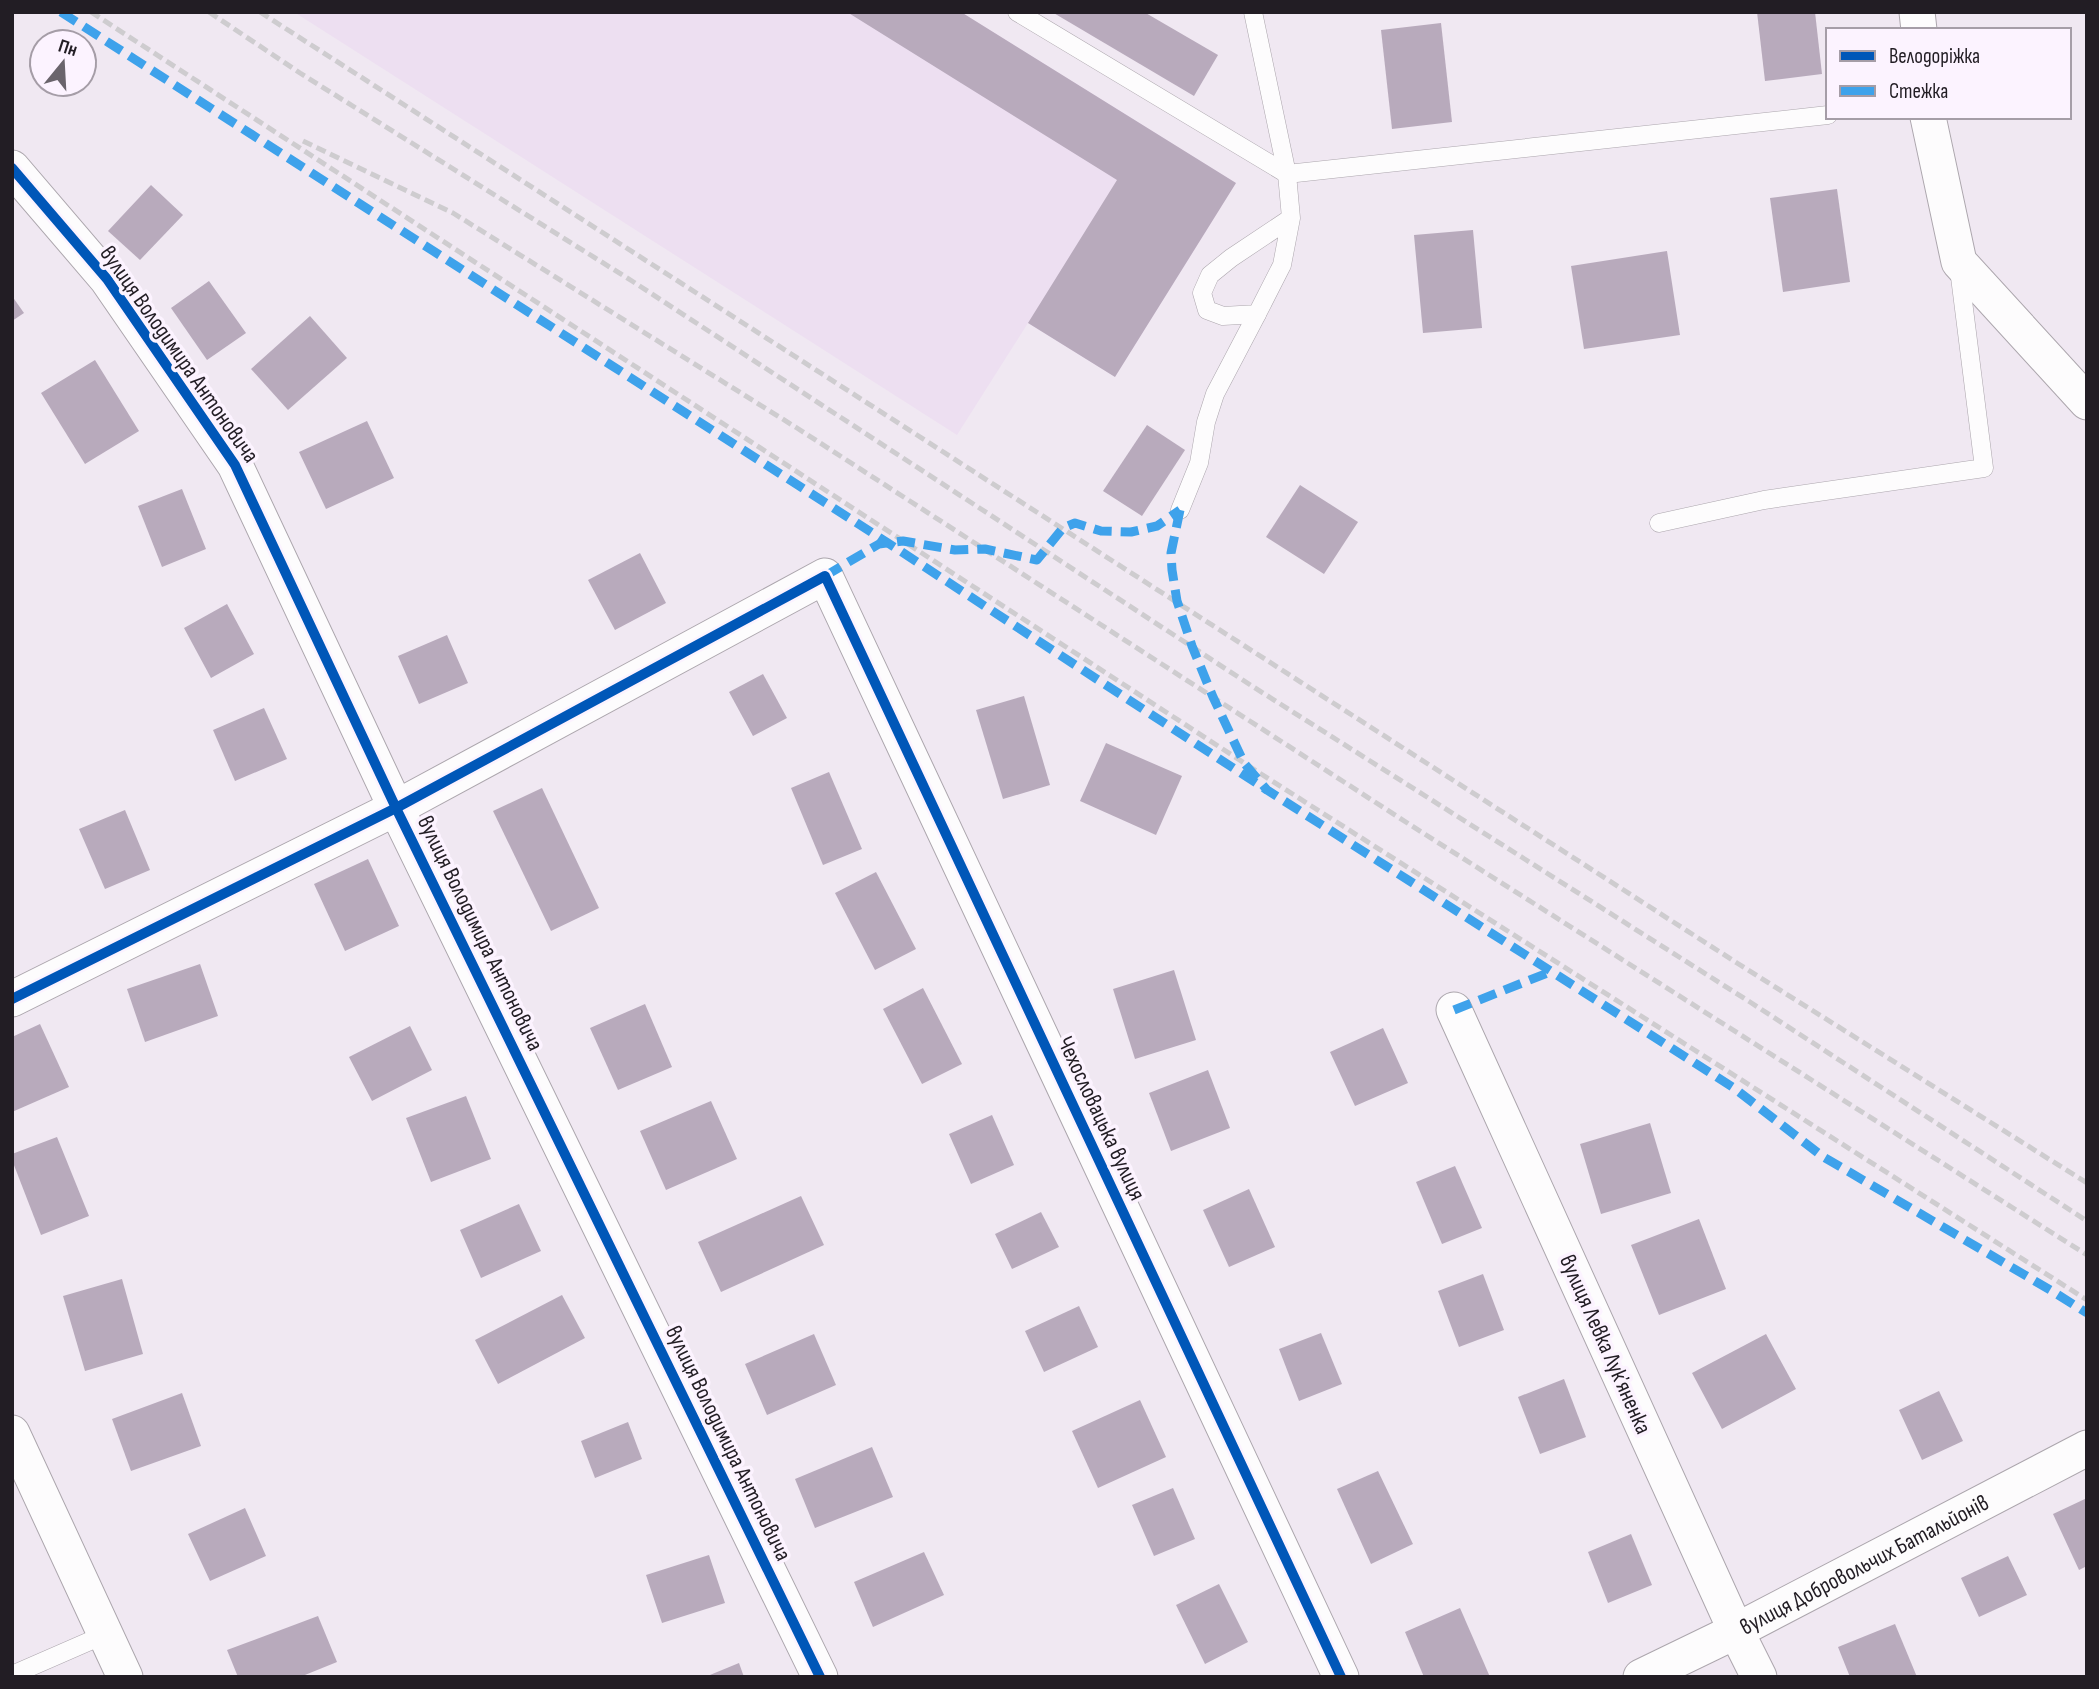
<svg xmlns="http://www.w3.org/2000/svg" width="2099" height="1689" font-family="'Sofia Sans Condensed',sans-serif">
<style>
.built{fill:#eddff1}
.building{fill:#b8aabc}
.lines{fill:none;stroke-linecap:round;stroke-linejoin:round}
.lane-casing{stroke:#aca6ad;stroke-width:19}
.street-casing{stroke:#aca6ad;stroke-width:37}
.lane{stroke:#fdfcfd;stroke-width:18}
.street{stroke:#fdfcfd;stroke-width:35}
.rail{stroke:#cecccf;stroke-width:5;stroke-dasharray:10 5;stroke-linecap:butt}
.quiet{stroke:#3ea2eb;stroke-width:9;stroke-dasharray:18 9;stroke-linecap:butt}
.cycleway-casing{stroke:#fcf3ff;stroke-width:15}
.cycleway{stroke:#0057b8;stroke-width:10}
.labels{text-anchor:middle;stroke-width:7;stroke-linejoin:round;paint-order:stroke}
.street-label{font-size:23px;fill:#221d24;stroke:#fcf3ff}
</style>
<rect width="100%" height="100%" fill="#f0e8f2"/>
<!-- built -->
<polygon class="built" points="294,12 961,12 1236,183 1115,377 1028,323 957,435"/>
<!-- building -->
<g class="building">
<polygon points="847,12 961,12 1236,183 1115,377 1028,323 1117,180"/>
<polygon points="1052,12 1144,12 1218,55 1194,96"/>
<polygon points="1757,12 1815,12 1822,74 1765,81"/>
<polygon points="1441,23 1452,122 1392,129 1381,30"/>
<polygon points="151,185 183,215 140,260 108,231"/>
<polygon points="1837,189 1850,282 1783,292 1770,198"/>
<polygon points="1473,230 1482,328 1423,333 1414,235"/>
<polygon points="1667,251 1680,335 1584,349 1571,266"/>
<polygon points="209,281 246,333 207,360 171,308"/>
<polygon points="12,296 24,313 12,321"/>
<polygon points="310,316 347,358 288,410 251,369"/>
<polygon points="95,360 139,431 85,464 41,393"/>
<polygon points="367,421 394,478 326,509 299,452"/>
<polygon points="1147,425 1185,450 1142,516 1103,491"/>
<polygon points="1300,485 1358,522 1324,574 1266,537"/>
<polygon points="182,489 206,549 162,567 138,506"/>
<polygon points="640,553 666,603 615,630 588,580"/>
<polygon points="227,604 254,654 211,678 184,628"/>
<polygon points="447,635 468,683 419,704 398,656"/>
<polygon points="763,674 787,718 753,736 729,692"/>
<polygon points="1024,696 1050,785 1003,799 976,710"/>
<polygon points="264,708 287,759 235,781 213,730"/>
<polygon points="1106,743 1182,776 1156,835 1080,801"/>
<polygon points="829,772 862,849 823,865 791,788"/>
<polygon points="542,788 599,908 551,931 493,811"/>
<polygon points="125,810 150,870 105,889 79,829"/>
<polygon points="368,859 399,926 345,951 314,884"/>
<polygon points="876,872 916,949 875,970 835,893"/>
<polygon points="200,964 218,1016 145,1042 127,989"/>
<polygon points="1174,970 1196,1040 1135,1059 1113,989"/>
<polygon points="923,988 962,1064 922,1084 883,1009"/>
<polygon points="645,1004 672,1067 618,1090 590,1028"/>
<polygon points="40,1024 69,1087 12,1112 12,1037"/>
<polygon points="410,1026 432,1070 372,1101 349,1057"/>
<polygon points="1383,1028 1408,1083 1355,1106 1330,1052"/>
<polygon points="1208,1070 1230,1128 1171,1151 1149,1093"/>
<polygon points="466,1096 491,1159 431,1182 406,1118"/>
<polygon points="711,1101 737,1159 666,1190 640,1131"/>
<polygon points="992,1115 1014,1165 971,1184 949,1134"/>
<polygon points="1650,1123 1671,1193 1601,1214 1580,1144"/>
<polygon points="57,1137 89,1216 41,1235 12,1160 12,1154"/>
<polygon points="1455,1166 1482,1228 1442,1244 1416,1182"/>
<polygon points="1249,1189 1275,1247 1229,1267 1203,1210"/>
<polygon points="801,1196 824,1245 721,1292 698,1242"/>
<polygon points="519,1204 541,1251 481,1278 460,1230"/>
<polygon points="1041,1212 1059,1247 1012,1269 995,1234"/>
<polygon points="1699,1219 1726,1289 1659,1315 1631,1245"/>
<polygon points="1483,1274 1504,1330 1459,1347 1438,1291"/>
<polygon points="122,1279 143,1354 85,1371 63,1296"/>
<polygon points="562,1295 585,1338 498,1384 475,1340"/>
<polygon points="1079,1306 1098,1347 1044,1372 1025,1331"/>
<polygon points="1321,1333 1342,1384 1299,1401 1279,1349"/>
<polygon points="814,1334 836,1385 767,1415 745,1364"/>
<polygon points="1766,1334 1796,1389 1722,1429 1692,1373"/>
<polygon points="1564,1379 1586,1437 1540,1454 1518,1397"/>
<polygon points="1939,1391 1963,1441 1922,1460 1899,1410"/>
<polygon points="182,1393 201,1446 131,1471 112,1419"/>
<polygon points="1140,1400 1166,1457 1098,1488 1072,1431"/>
<polygon points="628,1422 642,1459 595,1478 581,1441"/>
<polygon points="872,1447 893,1497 815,1528 795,1479"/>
<polygon points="1378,1471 1413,1544 1371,1564 1337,1489"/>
<polygon points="1173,1488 1195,1539 1154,1556 1132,1505"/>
<polygon points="2087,1498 2087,1566 2079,1570 2053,1514"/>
<polygon points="245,1508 266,1556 210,1581 188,1534"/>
<polygon points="1631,1534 1652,1585 1608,1603 1588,1552"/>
<polygon points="924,1552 944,1595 873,1627 854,1582"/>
<polygon points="709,1555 725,1603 662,1623 646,1575"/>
<polygon points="2008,1556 2027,1595 1979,1617 1961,1578"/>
<polygon points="1219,1584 1248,1642 1205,1664 1176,1605"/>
<polygon points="1460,1608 1490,1677 1424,1677 1405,1632"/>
<polygon points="318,1616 337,1662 300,1677 238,1677 227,1650"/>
<polygon points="1895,1624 1917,1677 1850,1677 1838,1647"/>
<polygon points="739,1663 744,1677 705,1677"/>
</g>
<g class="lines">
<defs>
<g id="lane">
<polyline points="1017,12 1287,174 1828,115"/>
<polyline points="1253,12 1287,174 1291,218 1282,265 1257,314 1223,316 1207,310 1202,293 1210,275 1231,258 1291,218"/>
<polyline points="1180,510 1199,463 1206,422 1215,394 1257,314"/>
<polyline points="1659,523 1764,500 1984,468 1959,269"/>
<polyline points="12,1675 106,1634"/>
</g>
<g id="street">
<polyline points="1917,12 1919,30"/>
<polyline points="1928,117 1959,262 2087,402"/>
<polyline points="12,168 107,279 235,465 396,808 820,1677"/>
<polyline points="12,999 396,808 825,576 1341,1677"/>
<polyline points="1454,1010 1736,1631 1759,1677"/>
<polyline points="12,1433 125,1677"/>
<path id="s1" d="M1641,1677L1736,1631L2087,1448"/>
</g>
</defs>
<!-- lane casing -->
<use href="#lane" class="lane-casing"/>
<!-- street casing -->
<use href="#street" class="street-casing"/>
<!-- lane -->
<use href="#lane" class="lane"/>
<!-- street -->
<use href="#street" class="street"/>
<!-- rail -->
<g class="rail">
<polyline points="91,12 1258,772 2087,1300"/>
<polyline points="209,12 300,73 632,281 1252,686 1750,1002 2087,1221"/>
<polyline points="260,12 1737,963 2087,1183"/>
<polyline points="303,141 453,213 797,428 1412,826 2087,1255"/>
</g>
<!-- quiet -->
<g class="quiet">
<polyline points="61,12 888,543 1267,790"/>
<polyline points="1180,510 1171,553 1172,570 1177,601 1192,646 1213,697 1244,763 1267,790 1734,1088 1822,1156 2052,1291 2087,1313"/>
<polyline points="825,576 879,544 903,541 955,550 985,549 1037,560 1063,528 1075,523 1101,531 1131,532 1157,526 1180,510"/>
<polyline points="1454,1010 1550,972"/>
</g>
<defs>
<g id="cycleway">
<polyline points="12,168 107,279 235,465 396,808 820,1677"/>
<polyline points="12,999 396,808 825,576 1341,1677"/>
</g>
</defs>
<!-- cycleway casing -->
<use href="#cycleway" class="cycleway-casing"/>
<!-- cycleway -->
<use href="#cycleway" class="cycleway"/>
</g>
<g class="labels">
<!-- street labels -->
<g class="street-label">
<text transform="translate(180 354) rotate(55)" y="8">вулиця Володимира Антоновича</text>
<text transform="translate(481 933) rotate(64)" y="8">вулиця Володимира Антоновича</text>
<text transform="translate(1102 1118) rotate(65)" y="8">Чехословацька вулиця</text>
<text transform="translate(1606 1344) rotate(66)" y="8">вулиця Левка Лукʼяненка</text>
<text transform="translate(729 1443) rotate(64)" y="8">вулиця Володимира Антоновича</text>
<text dy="8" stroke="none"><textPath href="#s1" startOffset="250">вулиця Добровольчих Батальйонів</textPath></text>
</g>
</g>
<!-- border -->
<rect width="2099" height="1689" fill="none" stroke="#221d24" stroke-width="28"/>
<!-- legend -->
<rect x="1826" y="28" width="245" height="91" fill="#fcf3ff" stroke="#a59da7" stroke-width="2"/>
<rect x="1840" y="51" width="35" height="10" fill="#0057b8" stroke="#a59da7" stroke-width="2"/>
<text x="1889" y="63" font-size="21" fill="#221d24">Велодоріжка</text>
<rect x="1840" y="86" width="35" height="10" fill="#3ea2eb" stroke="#a59da7" stroke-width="2"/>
<text x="1889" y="98" font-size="21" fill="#221d24">Стежка</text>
<!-- north arrow -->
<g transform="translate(63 63) rotate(18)"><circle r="33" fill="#fcf3ff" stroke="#a59da7" stroke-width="2"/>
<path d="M0-5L12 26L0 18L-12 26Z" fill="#6a646c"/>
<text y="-10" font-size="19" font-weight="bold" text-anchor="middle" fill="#221d24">Пн</text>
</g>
</svg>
